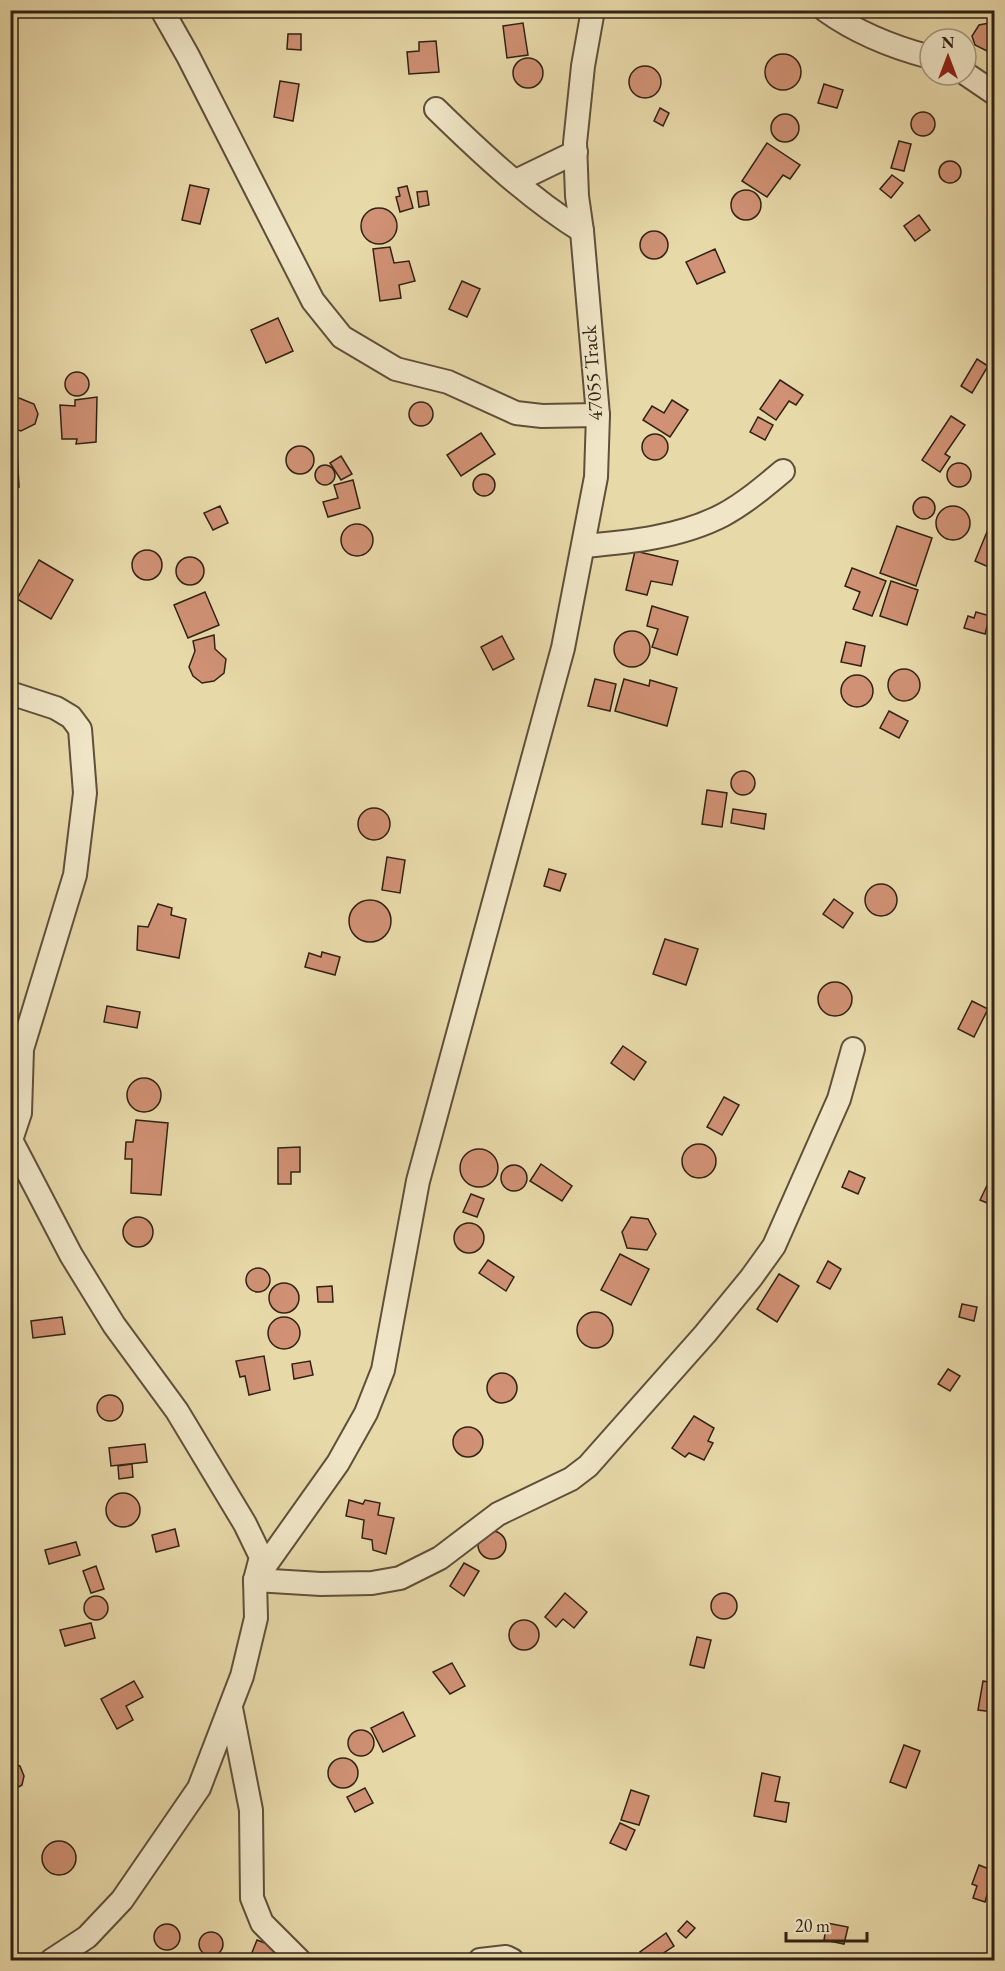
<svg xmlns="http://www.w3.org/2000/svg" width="1005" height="1971" font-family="'EB Garamond',serif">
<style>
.building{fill:#d09174;stroke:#312215;stroke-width:1.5}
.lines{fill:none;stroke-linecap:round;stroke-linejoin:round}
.minor-casing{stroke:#5f503a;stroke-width:26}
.minor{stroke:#f0e6c7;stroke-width:22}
.labels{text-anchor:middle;stroke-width:4.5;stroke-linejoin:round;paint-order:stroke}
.street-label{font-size:20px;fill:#312215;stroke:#f0e6c7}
</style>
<rect width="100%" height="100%" fill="#e8d9a9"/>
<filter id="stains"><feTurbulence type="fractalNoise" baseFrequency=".00333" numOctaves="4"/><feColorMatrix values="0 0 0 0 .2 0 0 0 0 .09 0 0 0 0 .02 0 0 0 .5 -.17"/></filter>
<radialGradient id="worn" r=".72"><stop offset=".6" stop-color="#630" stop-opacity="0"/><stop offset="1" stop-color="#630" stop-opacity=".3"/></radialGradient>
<!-- building -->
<g class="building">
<polygon points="523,23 528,55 507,58 503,26"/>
<polygon points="989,23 994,26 994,49 987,51 975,45 972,36 979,25"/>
<polygon points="288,34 301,34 301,50 287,49"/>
<polygon points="436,41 439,72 409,74 407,52 419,51 419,42"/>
<circle cx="783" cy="72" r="18"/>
<circle cx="528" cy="73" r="15"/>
<circle cx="645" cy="82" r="16"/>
<polygon points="280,81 299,84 293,121 274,117"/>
<polygon points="824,84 843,90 837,108 818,103"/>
<polygon points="660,108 669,113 663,126 654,121"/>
<circle cx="923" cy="124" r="12"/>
<circle cx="785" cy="128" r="14"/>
<polygon points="899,141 911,144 904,171 891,168"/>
<polygon points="767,143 800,165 790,179 783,175 767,197 742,181"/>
<circle cx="950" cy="172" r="11"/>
<polygon points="892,175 903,183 891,198 880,189"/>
<polygon points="190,185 209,189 200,224 182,220"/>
<polygon points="407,186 413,208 400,212 396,197 400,196 398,188"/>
<circle cx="746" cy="205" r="15"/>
<polygon points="427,191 429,205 419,207 417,192"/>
<circle cx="379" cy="226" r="18"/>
<polygon points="919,215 930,230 915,241 904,226"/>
<circle cx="654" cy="245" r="14"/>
<polygon points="390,247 394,263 409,261 415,281 399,285 401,298 380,301 373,249"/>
<polygon points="715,249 725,272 697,284 686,262"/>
<polygon points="462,281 480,289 467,317 449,309"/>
<polygon points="278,318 293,351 266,363 251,330"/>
<polygon points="977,359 988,366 972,393 961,386"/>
<circle cx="77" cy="384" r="12"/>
<polygon points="780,380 803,395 796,405 789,401 776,420 760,409"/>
<polygon points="97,397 96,442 76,444 77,439 62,439 60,405 75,406 75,400"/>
<polygon points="19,398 34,404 38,414 35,424 21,431 10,427 10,403"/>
<polygon points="672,400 688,410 670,437 643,420 652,406 664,413"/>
<circle cx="421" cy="414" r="12"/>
<polygon points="951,416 965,425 945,454 950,457 940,472 922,460"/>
<polygon points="758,417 773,425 765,440 750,432"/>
<polygon points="481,433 495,454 461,476 447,455"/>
<circle cx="655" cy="447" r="13"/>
<circle cx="300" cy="460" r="14"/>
<polygon points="17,451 19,487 10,488 10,452"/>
<polygon points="341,456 352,474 341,480 330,463"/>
<circle cx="959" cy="475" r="12"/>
<circle cx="325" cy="475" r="10"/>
<circle cx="484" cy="485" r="11"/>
<polygon points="353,480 360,508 328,517 323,502 338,498 334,485"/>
<circle cx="924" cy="508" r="11"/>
<polygon points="220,506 228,523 213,530 204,513"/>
<circle cx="953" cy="523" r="17"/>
<circle cx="357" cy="540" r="16"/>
<polygon points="897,526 932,538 916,586 880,573"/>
<polygon points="989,527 994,529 994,559 991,568 975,561"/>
<circle cx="147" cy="565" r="15"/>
<polygon points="635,551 678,561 672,585 651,581 647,595 626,590"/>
<circle cx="190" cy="571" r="14"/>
<polygon points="39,560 73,580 51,619 17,599"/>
<polygon points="852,568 886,581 872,616 853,609 860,592 845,586"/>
<polygon points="891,581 918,590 907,625 880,616"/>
<polygon points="205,592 219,625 188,638 174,605"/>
<polygon points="652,606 688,617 677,655 652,647 658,629 647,626"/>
<polygon points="976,612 990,616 985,634 964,628 968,616 974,618"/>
<circle cx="632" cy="649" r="18"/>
<polygon points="214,635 215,649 226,659 224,673 214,681 202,683 193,676 189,667 195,651 193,641"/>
<polygon points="502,636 514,659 493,670 481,647"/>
<polygon points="846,642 865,646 861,666 841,662"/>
<circle cx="904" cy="685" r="16"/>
<circle cx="857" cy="691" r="16"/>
<polygon points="595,679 616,684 610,711 588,706"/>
<polygon points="624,679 649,686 650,680 677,688 667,726 615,711"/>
<polygon points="889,711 908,721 899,738 880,728"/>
<circle cx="743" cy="783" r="12"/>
<polygon points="707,790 727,793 722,827 702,824"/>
<circle cx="374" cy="824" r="16"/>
<polygon points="733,809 766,814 764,829 731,823"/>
<polygon points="387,857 405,860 400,893 382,890"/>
<polygon points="549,869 566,874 560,891 544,886"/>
<circle cx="881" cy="900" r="16"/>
<polygon points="834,899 853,913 843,928 823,914"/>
<circle cx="370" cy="921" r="21"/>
<polygon points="158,904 172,908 171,915 186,919 179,958 137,950 138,926 148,927"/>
<polygon points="665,939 698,949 686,985 653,974"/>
<polygon points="322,952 340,957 335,975 305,967 309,953 321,957"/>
<circle cx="835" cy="999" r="17"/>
<polygon points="972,1001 988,1009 974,1037 958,1029"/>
<polygon points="107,1006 140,1012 137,1028 104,1022"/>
<polygon points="623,1046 646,1062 634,1080 611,1063"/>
<circle cx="144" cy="1095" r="17"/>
<polygon points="724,1097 739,1105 722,1135 707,1127"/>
<polygon points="136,1120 168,1123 161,1195 131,1193 132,1159 125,1159 126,1142 133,1142"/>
<circle cx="699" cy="1161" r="17"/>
<polygon points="300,1147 300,1172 291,1172 291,1184 278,1184 278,1148"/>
<circle cx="479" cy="1168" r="19"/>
<polygon points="541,1164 572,1186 562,1201 530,1181"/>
<circle cx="514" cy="1178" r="13"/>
<polygon points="849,1171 865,1178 858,1194 842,1187"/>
<polygon points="992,1175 994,1176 994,1200 992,1205 980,1200"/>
<polygon points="471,1194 484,1199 477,1217 463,1212"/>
<polygon points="631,1217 648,1219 656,1234 647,1250 627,1248 622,1232"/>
<circle cx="138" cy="1232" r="15"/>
<circle cx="469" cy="1238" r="15"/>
<polygon points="620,1254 649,1269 631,1305 601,1290"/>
<polygon points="488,1260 514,1277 506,1291 479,1273"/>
<polygon points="828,1261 841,1269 830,1289 817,1282"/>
<circle cx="258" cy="1280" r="12"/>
<polygon points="779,1274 799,1286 777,1322 757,1309"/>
<circle cx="284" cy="1298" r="15"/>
<polygon points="332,1286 333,1302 318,1302 317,1287"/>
<polygon points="962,1304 977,1307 974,1321 959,1317"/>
<circle cx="595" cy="1330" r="18"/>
<polygon points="62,1317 65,1334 33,1338 31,1321"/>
<circle cx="284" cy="1333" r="16"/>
<polygon points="264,1356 270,1390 249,1395 245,1376 240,1377 236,1361"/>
<polygon points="310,1361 313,1375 294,1379 292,1364"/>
<polygon points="948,1369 960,1376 950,1391 938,1384"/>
<circle cx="502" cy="1388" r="15"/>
<circle cx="110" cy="1408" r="13"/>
<polygon points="694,1416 714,1428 708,1441 713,1443 704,1460 689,1453 685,1457 672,1448"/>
<circle cx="468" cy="1442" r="15"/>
<polygon points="145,1444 147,1462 111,1466 109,1448"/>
<polygon points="132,1464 133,1477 119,1479 118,1466"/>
<circle cx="123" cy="1510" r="17"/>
<polygon points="349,1500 363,1504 365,1500 380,1503 378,1515 394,1518 386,1554 373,1550 372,1540 362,1538 364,1520 346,1516"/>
<polygon points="175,1529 179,1546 156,1552 152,1535"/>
<circle cx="492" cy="1545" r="14"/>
<polygon points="76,1542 80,1555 49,1564 45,1550"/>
<polygon points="464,1563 479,1571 464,1596 450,1586"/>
<polygon points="96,1566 104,1589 91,1593 83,1571"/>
<polygon points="565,1593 587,1612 574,1628 563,1619 556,1627 545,1617"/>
<circle cx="724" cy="1606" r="13"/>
<circle cx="96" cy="1608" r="12"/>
<circle cx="524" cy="1635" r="15"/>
<polygon points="91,1623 95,1638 65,1646 60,1630"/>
<polygon points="697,1637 711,1640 704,1668 690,1665"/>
<polygon points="452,1663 465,1686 450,1694 433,1672"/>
<polygon points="134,1681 143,1697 126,1706 133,1720 117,1729 101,1699"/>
<polygon points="983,1681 994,1683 994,1712 978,1710"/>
<polygon points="403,1712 415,1736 383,1752 371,1728"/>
<circle cx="361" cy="1743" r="13"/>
<polygon points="904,1745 920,1751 906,1788 890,1782"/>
<circle cx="343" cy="1773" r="15"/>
<polygon points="10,1762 20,1766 24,1776 22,1785 10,1792"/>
<polygon points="762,1773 780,1777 775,1801 789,1803 786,1822 754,1816"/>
<polygon points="365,1788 373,1803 355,1812 347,1797"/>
<polygon points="631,1790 649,1796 639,1825 621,1820"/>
<polygon points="620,1823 635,1830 626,1850 610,1843"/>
<circle cx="59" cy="1858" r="17"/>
<polygon points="979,1865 994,1871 985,1902 973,1898 977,1886 972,1884"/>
<polygon points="687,1921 695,1928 686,1938 678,1931"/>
<polygon points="827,1923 848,1927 844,1944 824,1940"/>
<circle cx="167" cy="1937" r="13"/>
<circle cx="211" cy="1944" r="12"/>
<polygon points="666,1933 674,1946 653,1960 646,1960 640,1952"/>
<polygon points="257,1940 283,1950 279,1960 249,1960"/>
</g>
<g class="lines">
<defs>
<g id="minor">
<polyline points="162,10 188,56 313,301 342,337 396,369 448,382 516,413 542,416 598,415"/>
<path d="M825,10C857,33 892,47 930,57"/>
<polyline points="966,74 994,93"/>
<path d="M436,109C481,153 529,198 582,231"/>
<polyline points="516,181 576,152"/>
<path d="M584,546C630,542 681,537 723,515C745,503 764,487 783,471"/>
<polyline points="10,693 56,708 71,717 80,729 85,793 75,875 22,1049 20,1113 11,1140 71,1255 114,1325 177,1411 245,1524 261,1557 255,1580 256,1618 242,1676 199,1788 122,1900 87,1937 52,1960"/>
<polyline points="255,1580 338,1463 366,1413 383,1370 418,1181 563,648 596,477 598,415 582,231 577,196 575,143 583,66 593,10"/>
<polyline points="255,1580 321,1584 372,1583 400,1578 440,1558 498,1514 571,1479 588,1466 705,1334 751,1278 774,1246 839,1099 853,1049"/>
<polyline points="231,1708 251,1810 252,1898 262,1923 299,1960"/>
<polyline points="480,1960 506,1957 512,1960"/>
</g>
</defs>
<!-- minor casing -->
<use href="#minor" class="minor-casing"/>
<!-- minor -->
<use href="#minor" class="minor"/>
</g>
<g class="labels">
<!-- street labels -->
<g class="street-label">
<text transform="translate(592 373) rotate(-94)" y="7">47055 Track</text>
</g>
</g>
<!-- margin -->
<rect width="1005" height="1971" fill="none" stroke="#e8d9a9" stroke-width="36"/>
<rect x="12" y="12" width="981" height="1947" fill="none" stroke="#312215" stroke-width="3"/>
<rect x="18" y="18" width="969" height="1935" fill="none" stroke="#312215" stroke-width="1.5"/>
<!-- north arrow -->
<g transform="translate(948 57)"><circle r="28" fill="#f0e6c7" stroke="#a49880" stroke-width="1.5"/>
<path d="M0-4.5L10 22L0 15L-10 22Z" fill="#8f2418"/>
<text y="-9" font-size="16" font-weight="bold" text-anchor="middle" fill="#312215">N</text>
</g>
<!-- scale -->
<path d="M786 1932v9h81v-9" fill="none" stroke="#312215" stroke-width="3"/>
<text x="795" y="1932" font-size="18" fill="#312215" stroke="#f0e6c7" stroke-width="4.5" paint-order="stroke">20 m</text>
<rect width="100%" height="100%" filter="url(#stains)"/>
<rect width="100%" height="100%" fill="url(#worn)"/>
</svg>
